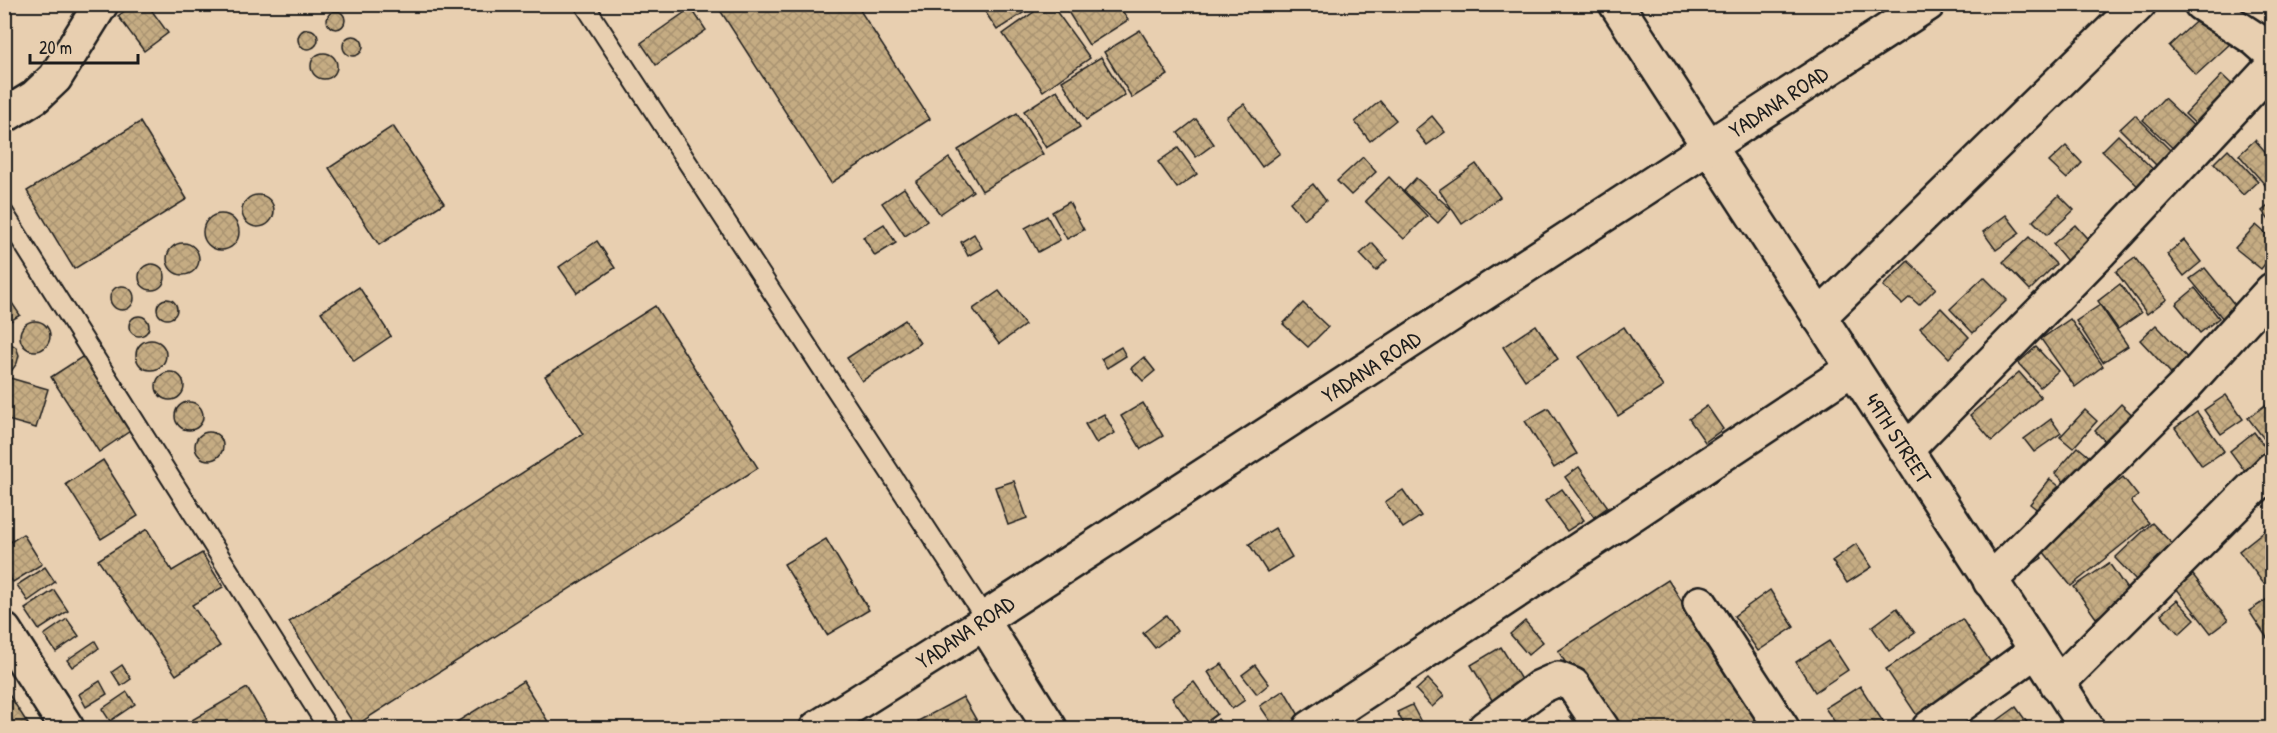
<svg xmlns="http://www.w3.org/2000/svg" width="2277" height="733" font-family="'Patrick Hand',sans-serif">
<style>
.building{fill:url(#building-cross-hatch);stroke:#1c1c1c;stroke-width:1.5}
.lines{fill:none;stroke-linecap:round;stroke-linejoin:round}
.service-casing{stroke:#1c1c1c;stroke-width:22}
.minor-casing{stroke:#1c1c1c;stroke-width:38}
.service{stroke:#e8cfb0;stroke-width:18}
.minor{stroke:#e8cfb0;stroke-width:33}
.labels{text-anchor:middle;stroke-width:6;stroke-linejoin:round;paint-order:stroke}
.street-label{font-size:22px;fill:#1c1c1c;stroke:#e8cfb0}
</style>
<defs>
<pattern id="building-cross-hatch" width="8" height="8" patternUnits="userSpaceOnUse" patternTransform="scale(1.5)"><rect width="8" height="8" fill="#c5ac83"/><path d="M0 0l8 8M0 8l8-8" fill="none" stroke="#a99371"/></pattern>
</defs>
<rect width="100%" height="100%" fill="#e8cfb0"/>
<filter id="ink" filterUnits="userSpaceOnUse"><feTurbulence type="fractalNoise" baseFrequency=".0167" numOctaves="2"/><feDisplacementMap in="SourceGraphic" scale="12" xChannelSelector="R" yChannelSelector="G"/><feConvolveMatrix kernelMatrix="1 2 1 2 8 2 1 2 1" color-interpolation-filters="sRGB"/></filter>
<g filter="url(#ink)">
<!-- building -->
<g class="building">
<polygon points="134,4 147,4 168,33 144,51 118,16"/>
<polygon points="633,4 648,4 638,11"/>
<polygon points="716,4 856,4 930,119 831,183"/>
<polygon points="980,4 1037,4 997,30"/>
<polygon points="1045,4 1051,4 1090,58 1043,91 1003,34"/>
<polygon points="1063,4 1118,4 1128,20 1089,45"/>
<polygon points="691,8 706,30 656,65 641,43"/>
<circle cx="336" cy="20" r="9"/>
<polygon points="2204,14 2231,43 2196,75 2169,46"/>
<circle cx="308" cy="39" r="10"/>
<polygon points="1140,30 1168,75 1132,98 1104,52"/>
<circle cx="353" cy="46" r="10"/>
<circle cx="324" cy="66" r="13"/>
<polygon points="1101,57 1125,95 1086,120 1062,81"/>
<polygon points="2222,75 2243,95 2206,134 2185,114"/>
<polygon points="1057,90 1080,127 1046,148 1024,111"/>
<polygon points="2164,98 2202,134 2181,156 2143,120"/>
<polygon points="1380,101 1396,120 1370,141 1355,122"/>
<polygon points="1244,104 1280,153 1262,167 1226,117"/>
<polygon points="1017,113 1043,154 982,191 958,150"/>
<polygon points="2135,115 2175,155 2161,170 2120,129"/>
<polygon points="1432,116 1445,132 1427,145 1415,130"/>
<polygon points="1196,119 1214,144 1196,157 1178,133"/>
<polygon points="140,122 187,199 74,269 27,191"/>
<polygon points="393,126 444,203 379,245 329,168"/>
<polygon points="2118,135 2163,179 2147,195 2102,151"/>
<polygon points="2255,140 2272,159 2272,180 2266,186 2239,155"/>
<polygon points="2066,146 2082,163 2067,179 2049,162"/>
<polygon points="1178,148 1197,174 1177,188 1158,162"/>
<polygon points="2228,149 2258,181 2243,195 2214,163"/>
<polygon points="1363,157 1376,172 1351,195 1337,181"/>
<polygon points="949,158 973,191 940,214 916,182"/>
<polygon points="1476,164 1500,197 1462,224 1439,190"/>
<polygon points="1389,177 1427,216 1404,239 1365,201"/>
<polygon points="1416,178 1451,209 1438,223 1404,191"/>
<polygon points="1313,184 1326,201 1304,219 1290,202"/>
<polygon points="904,188 927,221 905,236 882,203"/>
<polygon points="2059,195 2074,210 2047,235 2033,221"/>
<circle cx="258" cy="211" r="16"/>
<polygon points="1069,202 1084,230 1067,239 1052,212"/>
<polygon points="2272,203 2272,224 2262,211"/>
<circle cx="221" cy="232" r="18"/>
<polygon points="2006,215 2020,233 1996,250 1983,232"/>
<polygon points="1047,216 1060,240 1038,252 1025,228"/>
<polygon points="884,224 896,243 875,256 863,237"/>
<polygon points="2075,225 2095,247 2072,267 2053,244"/>
<polygon points="2256,225 2272,239 2272,255 2261,269 2235,248"/>
<polygon points="974,234 982,248 968,256 961,242"/>
<polygon points="2029,237 2056,264 2030,290 2003,262"/>
<polygon points="2184,240 2201,262 2184,276 2167,254"/>
<polygon points="597,241 615,268 577,293 559,267"/>
<circle cx="183" cy="259" r="16"/>
<polygon points="1372,243 1387,260 1376,271 1360,254"/>
<polygon points="2135,258 2167,299 2147,314 2116,272"/>
<polygon points="1908,261 1936,288 1919,305 1910,297 1902,304 1883,286"/>
<circle cx="152" cy="277" r="13"/>
<polygon points="2205,268 2243,315 2229,326 2190,279"/>
<polygon points="1984,277 2007,300 1973,333 1950,309"/>
<polygon points="2120,284 2141,313 2118,329 2098,301"/>
<circle cx="122" cy="298" r="12"/>
<polygon points="359,287 391,336 354,361 321,312"/>
<polygon points="2195,288 2219,318 2200,333 2176,304"/>
<polygon points="4,291 20,315 4,325"/>
<polygon points="999,291 1025,325 999,344 973,309"/>
<circle cx="167" cy="309" r="10"/>
<polygon points="1303,303 1328,327 1308,347 1283,324"/>
<polygon points="2100,305 2128,346 2103,362 2076,321"/>
<polygon points="655,306 758,468 355,726 289,622 583,434 545,376"/>
<polygon points="1941,308 1969,337 1949,358 1920,328"/>
<circle cx="139" cy="326" r="10"/>
<polygon points="2070,319 2103,366 2075,387 2041,339"/>
<polygon points="905,320 920,343 862,381 847,358"/>
<circle cx="35" cy="336" r="15"/>
<polygon points="1536,325 1558,359 1525,380 1503,347"/>
<polygon points="2156,325 2198,369 2181,384 2140,340"/>
<polygon points="1624,327 1663,387 1618,416 1579,357"/>
<circle cx="151" cy="355" r="15"/>
<polygon points="4,340 16,347 19,355 17,363 12,370 4,372"/>
<polygon points="1121,347 1126,356 1107,368 1101,359"/>
<polygon points="2036,347 2058,371 2040,387 2018,363"/>
<polygon points="85,355 133,429 99,452 51,377"/>
<polygon points="1144,357 1155,371 1143,381 1131,368"/>
<polygon points="2019,372 2041,397 1992,441 1970,415"/>
<circle cx="170" cy="386" r="14"/>
<polygon points="10,378 48,389 36,428 4,419 4,398"/>
<polygon points="2226,395 2243,419 2221,434 2204,410"/>
<polygon points="2272,400 2272,449 2248,418"/>
<circle cx="189" cy="416" r="14"/>
<polygon points="1143,403 1163,436 1141,449 1121,416"/>
<polygon points="2121,404 2142,424 2115,451 2095,431"/>
<polygon points="1707,406 1723,429 1705,442 1689,419"/>
<polygon points="1548,408 1577,454 1554,468 1525,421"/>
<polygon points="2085,410 2097,421 2073,448 2060,437"/>
<polygon points="2197,412 2224,451 2202,466 2175,428"/>
<polygon points="1104,414 1115,433 1096,443 1085,424"/>
<polygon points="2051,419 2061,433 2034,452 2024,439"/>
<polygon points="2254,432 2272,457 2250,478 2230,451"/>
<circle cx="209" cy="446" r="14"/>
<polygon points="2078,447 2097,463 2074,491 2055,473"/>
<polygon points="103,460 138,516 101,539 66,484"/>
<polygon points="1579,467 1608,507 1594,517 1565,477"/>
<polygon points="2123,477 2138,496 2131,501 2149,523 2071,586 2039,546"/>
<polygon points="2050,479 2069,494 2049,519 2030,504"/>
<polygon points="1014,481 1027,518 1008,525 995,487"/>
<polygon points="1562,489 1584,520 1567,531 1545,501"/>
<polygon points="1403,490 1421,516 1403,528 1385,502"/>
<polygon points="2152,523 2174,546 2137,581 2115,558"/>
<polygon points="2269,527 2272,531 2272,577 2264,584 2239,551"/>
<polygon points="1275,528 1292,557 1267,572 1249,544"/>
<polygon points="147,529 172,571 202,553 223,587 192,605 220,646 176,675 98,560"/>
<polygon points="23,534 42,564 13,582 4,569 4,546"/>
<polygon points="826,539 869,610 827,635 784,564"/>
<polygon points="1856,544 1872,567 1847,583 1832,561"/>
<polygon points="2035,548 2042,558 2021,572"/>
<polygon points="2109,563 2131,595 2096,618 2074,587"/>
<polygon points="45,567 55,582 28,601 17,585"/>
<polygon points="2193,575 2228,620 2211,633 2176,588"/>
<polygon points="1668,580 1764,728 1608,728 1558,651"/>
<polygon points="54,590 68,611 39,630 25,609"/>
<polygon points="1770,590 1794,627 1758,651 1734,616"/>
<polygon points="2272,596 2272,635 2267,638 2249,611"/>
<polygon points="2177,600 2195,619 2179,634 2161,614"/>
<polygon points="1897,608 1915,633 1889,651 1872,627"/>
<polygon points="1166,615 1177,631 1155,648 1143,633"/>
<polygon points="67,619 79,636 56,652 44,635"/>
<polygon points="1962,619 1994,667 1918,717 1886,669"/>
<polygon points="1525,621 1543,642 1528,655 1510,634"/>
<polygon points="95,641 99,648 72,667 67,660"/>
<polygon points="1829,641 1848,670 1815,692 1796,662"/>
<polygon points="1501,647 1525,686 1495,705 1471,665"/>
<polygon points="1222,664 1245,700 1232,709 1208,672"/>
<polygon points="122,665 131,679 121,686 112,672"/>
<polygon points="1255,665 1269,684 1257,694 1242,675"/>
<polygon points="1428,679 1444,696 1432,707 1416,690"/>
<polygon points="100,681 107,694 86,707 79,694"/>
<polygon points="523,681 552,728 447,728"/>
<polygon points="1194,682 1217,714 1198,728 1194,728 1172,698"/>
<polygon points="1860,686 1887,728 1839,728 1825,708"/>
<polygon points="4,687 28,724 20,728 4,728"/>
<polygon points="247,688 271,728 197,728 192,720"/>
<polygon points="1284,690 1300,717 1283,728 1275,728 1260,706"/>
<polygon points="127,692 135,704 110,721 102,709"/>
<polygon points="963,697 981,728 922,728 918,721"/>
<polygon points="1412,705 1421,722 1406,728 1397,712"/>
<polygon points="2016,707 2031,728 1987,728"/>
<polygon points="1581,709 1593,728 1579,728 1570,716"/>
<polygon points="1218,719 1226,728 1207,728"/>
<polygon points="1560,721 1565,728 1550,728"/>
</g>
<g class="lines">
<defs>
<g id="service">
<polyline points="584,4 985,618"/>
<polyline points="4,213 328,728"/>
</g>
<g id="minor">
<path id="s1" d="M1616,4L2087,728"/>
<polyline points="2201,4 2255,39 2272,54"/>
<polyline points="4,116 35,97 55,78 101,4"/>
<polyline points="1819,317 2139,4"/>
<polyline points="1906,450 2099,253 2272,67"/>
<polyline points="1990,581 2185,386 2272,290"/>
<polyline points="1700,603 1782,728"/>
<polyline points="984,623 1050,728"/>
<polyline points="4,630 67,728"/>
<polyline points="2057,684 2272,469"/>
<path id="s2" d="M817,728L984,623L985,618L1928,4"/>
<polyline points="1310,728 1853,368"/>
<polyline points="1485,728 1540,687 1558,679 1573,685 1602,728"/>
<polyline points="1929,728 2035,651"/>
</g>
</defs>
<!-- service casing -->
<use href="#service" class="service-casing"/>
<!-- minor casing -->
<use href="#minor" class="minor-casing"/>
<!-- service -->
<use href="#service" class="service"/>
<!-- minor -->
<use href="#minor" class="minor"/>
</g>
</g>
<g class="labels">
<!-- street labels -->
<g class="street-label">
<text dy="8" stroke="none"><textPath href="#s2" startOffset="1149">YADANA ROAD</textPath></text>
<text dy="8" stroke="none"><textPath href="#s2" startOffset="663">YADANA ROAD</textPath></text>
<text dy="8" stroke="none"><textPath href="#s1" startOffset="518">49TH STREET</textPath></text>
<text transform="translate(965 632) rotate(-34)" y="8">YADANA ROAD</text>
</g>
</g>
<!-- margin -->
<rect width="2277" height="733" fill="none" stroke="#e8cfb0" stroke-width="24"/>
<rect x="12" y="12" width="2253" height="709" fill="none" stroke="#1c1c1c" stroke-width="2" filter="url(#ink)"/>
<!-- scale -->
<path d="M30 54v9h108v-9" fill="none" stroke="#1c1c1c" stroke-width="3"/>
<text x="39" y="54" font-size="18" fill="#1c1c1c" stroke="#e8cfb0" stroke-width="4.5" paint-order="stroke">20 m</text>
</svg>
